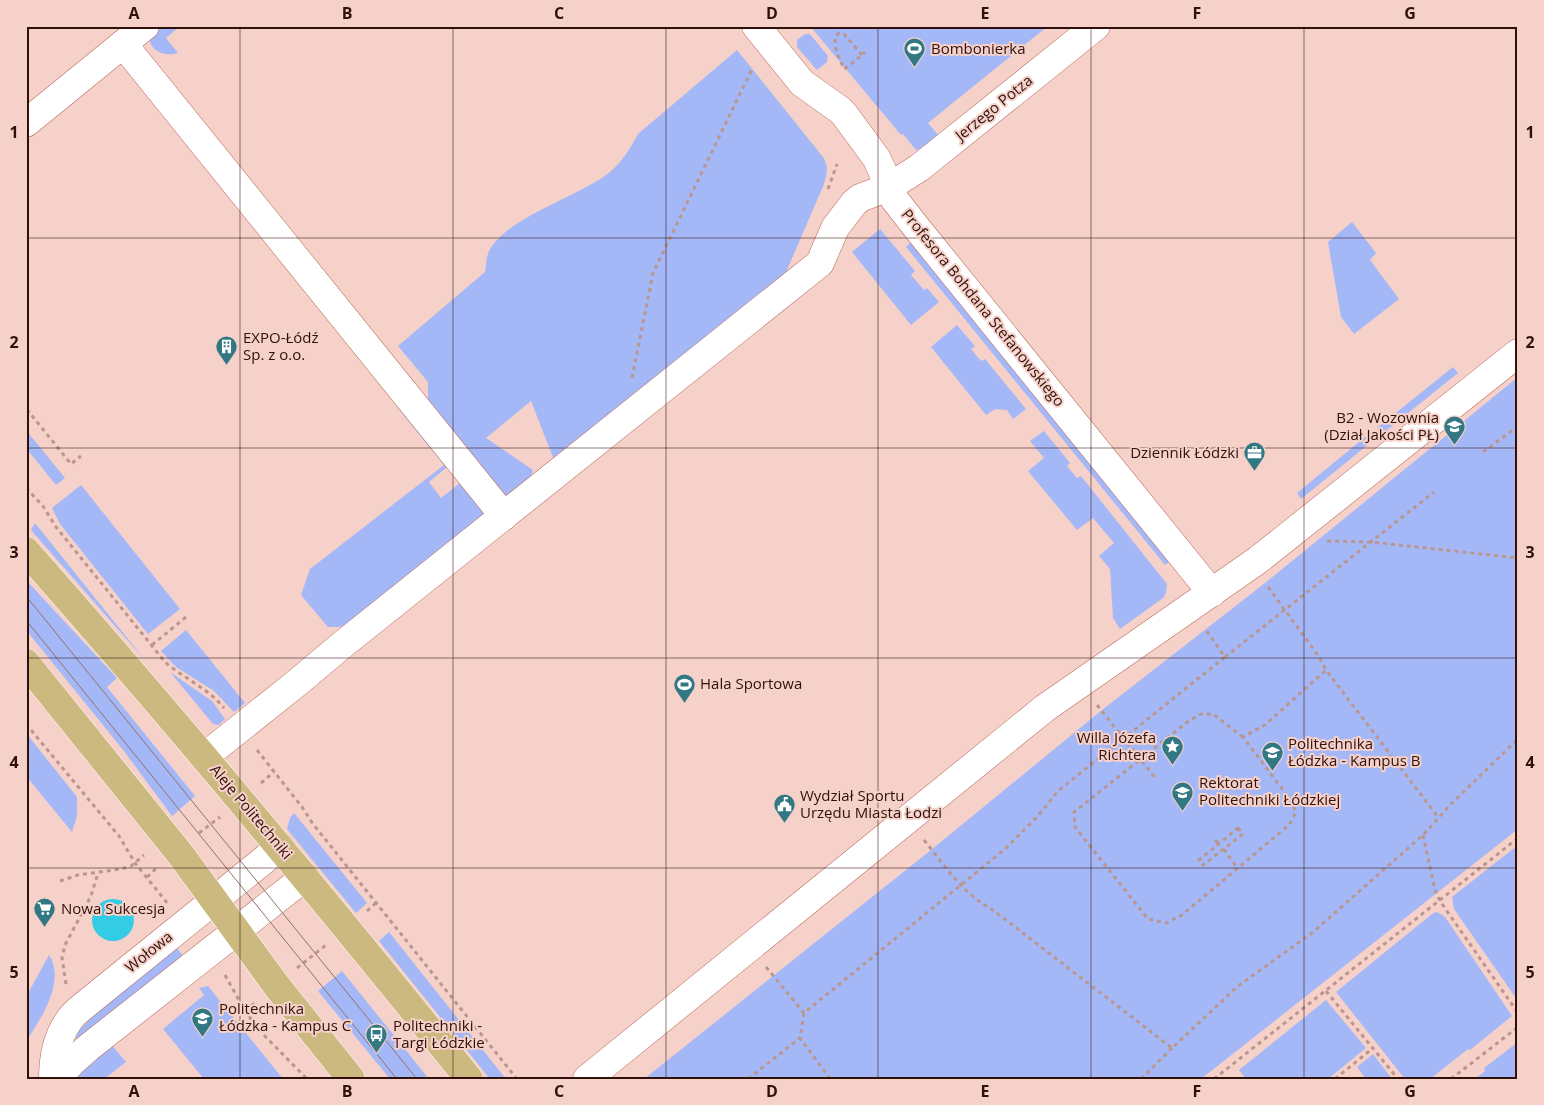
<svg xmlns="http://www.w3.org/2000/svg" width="1544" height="1105" font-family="'Open Sans',sans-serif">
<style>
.green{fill:#a4b8f8}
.water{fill:#34cce4}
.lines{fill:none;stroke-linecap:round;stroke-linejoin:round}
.minor-casing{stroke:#bb695b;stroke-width:29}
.major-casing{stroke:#fff;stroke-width:29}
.path{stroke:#ba968f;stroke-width:3;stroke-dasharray:4 4;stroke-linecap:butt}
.minor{stroke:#fff;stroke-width:28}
.major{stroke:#cbb97f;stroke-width:28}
.tram{stroke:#927069;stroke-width:1}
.grid{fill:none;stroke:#2f100b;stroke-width:1;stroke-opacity:0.55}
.labels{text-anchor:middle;stroke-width:4;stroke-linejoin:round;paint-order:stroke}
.poi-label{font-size:15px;fill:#2f100b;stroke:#f6d1c9;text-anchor:start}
.street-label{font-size:15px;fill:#2f100b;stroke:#f6d1c9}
.neatline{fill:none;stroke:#2f100b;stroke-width:2}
.grid-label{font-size:16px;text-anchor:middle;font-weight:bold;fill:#2f100b}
</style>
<rect width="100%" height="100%" fill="#f6d1c9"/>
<!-- green -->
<g class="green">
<path d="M155,26H180L166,38L178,53C168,57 149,52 150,38C150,34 154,29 155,26Z"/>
<polygon points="810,26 1048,26 928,123 940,137 921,149 916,150 903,134 901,135"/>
<polygon points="805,34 810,34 828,56 827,62 817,70 797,47 797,40"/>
<path d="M737,50L823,157C829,167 827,174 824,184L784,277L554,460L531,401L486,438L533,470L530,479L507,498L428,400V382L398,346L485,272C486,267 486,262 487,257C496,220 583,196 611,171C623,161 631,147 638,134Z"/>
<polygon points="1352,222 1376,253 1370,260 1399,299 1354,334 1341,317 1328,242"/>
<polygon points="880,229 915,271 911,275 924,290 927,288 939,302 911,325 852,252"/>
<polygon points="911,242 1169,562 1165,565 906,247"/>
<polygon points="957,325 975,346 971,349 981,361 985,359 1026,409 1013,419 1007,410 995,409 986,415 931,347"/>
<polygon points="1453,367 1458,373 1382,434 1377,428"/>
<polygon points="1518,377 1518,829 1201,1079 644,1079 931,850 1102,710 1265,583"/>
<polygon points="401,404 452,463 429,482 441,498 465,479 481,498 484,515 452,539 349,623 340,627 328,627 301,595 310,569 444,465 397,407"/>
<polygon points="26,430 65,478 56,485 26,448"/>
<polygon points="1044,431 1070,463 1067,466 1077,478 1081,476 1167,584 1166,593 1163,598 1120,629 1113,618 1110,569 1099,556 1114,543 1093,518 1077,530 1028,471 1044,458 1030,441"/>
<polygon points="1370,433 1375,439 1301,499 1297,493"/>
<polygon points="81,485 180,609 148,634 60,524 52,508"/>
<polygon points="35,523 144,659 31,530"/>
<polygon points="26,580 117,678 107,687 195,796 172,816 124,751 26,630"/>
<polygon points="186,630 245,703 234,712 214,691 176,667 161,651"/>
<polygon points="170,672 212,701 225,719 219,725 213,724"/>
<polygon points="26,733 77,797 77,816 72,832 26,776"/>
<polygon points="294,813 367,903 356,913 287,829 290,818"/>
<polygon points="1518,845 1518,1001 1454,909 1452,897"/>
<polygon points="1436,912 1439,913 1445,917 1512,1016 1470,1050 1468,1049 1430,1079 1405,1079 1336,992 1432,914"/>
<polygon points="389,932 506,1079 490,1079 379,941"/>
<polygon points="177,948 183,956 77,1040 75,1035 91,1018"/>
<path d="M49,955C66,981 41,1019 26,1041V997Z"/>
<polygon points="342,971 429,1079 390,1079 318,991"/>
<polygon points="208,986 283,1079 204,1079 163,1029 204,995 199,988"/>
<polygon points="1326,1000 1366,1048 1328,1079 1246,1079 1239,1070"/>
<polygon points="1518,1042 1518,1079 1475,1079 1485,1071 1484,1068"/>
<polygon points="110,1043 126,1062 104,1079 76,1079 84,1065"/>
<polygon points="1373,1054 1392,1079 1366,1079 1357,1067"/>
</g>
<!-- water -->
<circle class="water" cx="113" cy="920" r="21"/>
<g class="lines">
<defs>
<g id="minor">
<polyline points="145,26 123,44 504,516"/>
<polyline points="756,26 802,83 840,110 844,114 877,159 895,200 916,227 1212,593"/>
<polyline points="26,123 123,44"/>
<polyline points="204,757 298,682 342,645 820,263 835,228 854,203 860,198 889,187 919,168 1096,26"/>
<path d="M53,1079C53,1059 57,1036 70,1019C74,1013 81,1008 87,1003L280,847"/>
<polyline points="57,1079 72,1062 89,1047 305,877"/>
<polyline points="587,1079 1045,708 1258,560 1518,353"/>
</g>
<g id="major">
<path d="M26,551C178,723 325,900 469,1079"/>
<polyline points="26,663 181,855 276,985 351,1079"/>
</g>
</defs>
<!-- minor casing -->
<use href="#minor" class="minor-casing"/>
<!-- major casing -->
<use href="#major" class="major-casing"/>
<!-- path -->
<g class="path">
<path d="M862,55L844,34L839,33C829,41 840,59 844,69C851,64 858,59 865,52"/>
<polyline points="828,189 837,164"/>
<polyline points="632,378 653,273 753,67"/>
<polyline points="26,414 29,412 71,464 81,456"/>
<polyline points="1483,452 1518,426"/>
<path d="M26,488L43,506L56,527L165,662C183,678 208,688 224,708"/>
<polyline points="1327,541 1371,542 1518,558"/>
<polyline points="1268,587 1317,654 1326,670 1438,817"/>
<polyline points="152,645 186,617"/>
<polyline points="1225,657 1434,492"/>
<polyline points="1097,705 1156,779"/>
<polyline points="26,724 119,836 135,863 168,904"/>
<polyline points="1243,737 1213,714 1201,714 1190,720 1074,812 1075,827 1148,919 1166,923 1182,915 1289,825 1296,812 1292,802 1243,737 1265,725 1326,670"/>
<polyline points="257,750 302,807 313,824 517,1079"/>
<polyline points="261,783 274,772"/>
<polygon points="1238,828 1243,834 1203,865 1199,860"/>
<polyline points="199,833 220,817"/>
<polyline points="1423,835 1435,890 1440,901 1518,1013"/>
<path d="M924,840C945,866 963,894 993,910L1172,1048L1238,986L1312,933L1423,835L1451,804L1518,739"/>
<polyline points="1215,840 1219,844"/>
<polyline points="1224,849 1237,868"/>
<polyline points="147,877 158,867"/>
<polyline points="60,881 78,875 121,869 131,866 144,855"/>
<polyline points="367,911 376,903"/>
<polyline points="766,967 804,1013"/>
<polyline points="297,968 326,945"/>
<polyline points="225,975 245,1011 259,1030 307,1079"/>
<polyline points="66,984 62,958 65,945 91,896 98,873"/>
<polyline points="1326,991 1398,1079"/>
<polyline points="245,1011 256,1002"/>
<polyline points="748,1079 800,1038"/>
<polyline points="830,1079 800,1038 804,1013 1005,849 1038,816 1058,791 1225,657 1206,630"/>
<polyline points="1141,1079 1172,1048"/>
<polyline points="1214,1079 1518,838"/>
<polyline points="1335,1079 1373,1048"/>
<polyline points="1451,1079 1518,1027"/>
</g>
<!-- minor -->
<use href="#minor" class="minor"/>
<!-- major -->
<use href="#major" class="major"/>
<!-- tram -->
<g class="tram">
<polyline points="26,596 417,1079"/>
<polyline points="26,620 397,1079"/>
</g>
</g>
<!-- grid -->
<path class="grid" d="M240,26V1079M453,26V1079M666,26V1079M878,26V1079M1091,26V1079M1304,26V1079M26,238H1518M26,448H1518M26,658H1518M26,868H1518"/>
<!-- icons -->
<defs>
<symbol id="stadium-pin" viewBox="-11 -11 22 30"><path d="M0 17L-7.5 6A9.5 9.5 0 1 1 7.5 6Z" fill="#317884" stroke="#f6d1c9"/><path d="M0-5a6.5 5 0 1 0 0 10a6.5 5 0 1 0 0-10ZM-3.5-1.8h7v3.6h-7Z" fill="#fff"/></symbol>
<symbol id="building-pin" viewBox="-11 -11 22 30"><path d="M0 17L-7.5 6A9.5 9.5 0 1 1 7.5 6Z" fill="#317884" stroke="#f6d1c9"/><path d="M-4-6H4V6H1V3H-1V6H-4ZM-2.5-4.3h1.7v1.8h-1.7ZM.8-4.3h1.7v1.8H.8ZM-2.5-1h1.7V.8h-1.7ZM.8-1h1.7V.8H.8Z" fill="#fff"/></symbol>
<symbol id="university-pin" viewBox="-11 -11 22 30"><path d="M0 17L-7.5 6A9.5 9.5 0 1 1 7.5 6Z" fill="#317884" stroke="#f6d1c9"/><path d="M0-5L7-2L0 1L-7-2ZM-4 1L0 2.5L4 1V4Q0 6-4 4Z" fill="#fff"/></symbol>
<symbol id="office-pin" viewBox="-11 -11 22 30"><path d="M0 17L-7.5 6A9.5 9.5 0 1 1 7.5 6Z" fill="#317884" stroke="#f6d1c9"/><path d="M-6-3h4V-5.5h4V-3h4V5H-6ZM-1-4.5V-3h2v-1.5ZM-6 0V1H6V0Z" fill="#fff"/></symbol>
<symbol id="sight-pin" viewBox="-11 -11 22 30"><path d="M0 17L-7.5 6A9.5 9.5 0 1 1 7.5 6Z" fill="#317884" stroke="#f6d1c9"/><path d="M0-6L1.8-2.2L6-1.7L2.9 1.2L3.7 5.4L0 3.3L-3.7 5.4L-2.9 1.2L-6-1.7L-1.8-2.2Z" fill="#fff"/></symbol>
<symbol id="civic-pin" viewBox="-11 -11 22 30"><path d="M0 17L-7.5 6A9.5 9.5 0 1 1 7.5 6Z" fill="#317884" stroke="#f6d1c9"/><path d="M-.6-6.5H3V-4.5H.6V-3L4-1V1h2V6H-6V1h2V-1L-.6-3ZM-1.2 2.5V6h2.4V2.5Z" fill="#fff"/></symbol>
<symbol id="supermarket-pin" viewBox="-11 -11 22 30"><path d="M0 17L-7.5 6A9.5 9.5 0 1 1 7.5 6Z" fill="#317884" stroke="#f6d1c9"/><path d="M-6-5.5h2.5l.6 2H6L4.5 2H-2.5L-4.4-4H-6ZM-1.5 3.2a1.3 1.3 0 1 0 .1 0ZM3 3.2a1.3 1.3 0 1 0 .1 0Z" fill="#fff"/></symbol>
<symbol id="bus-pin" viewBox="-11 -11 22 30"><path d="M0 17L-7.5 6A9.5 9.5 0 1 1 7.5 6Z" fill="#317884" stroke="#f6d1c9"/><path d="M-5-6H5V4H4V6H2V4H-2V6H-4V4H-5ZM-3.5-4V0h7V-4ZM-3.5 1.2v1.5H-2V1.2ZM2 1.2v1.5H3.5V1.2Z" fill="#fff"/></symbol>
</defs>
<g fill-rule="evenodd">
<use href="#stadium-pin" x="902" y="36" width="25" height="34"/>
<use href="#building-pin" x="214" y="334" width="25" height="34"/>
<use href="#university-pin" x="1442" y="414" width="25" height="34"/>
<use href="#office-pin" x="1242" y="440" width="25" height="34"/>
<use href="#stadium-pin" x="672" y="672" width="25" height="34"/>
<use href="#sight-pin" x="1160" y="734" width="25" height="34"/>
<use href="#university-pin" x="1260" y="740" width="25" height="34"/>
<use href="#university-pin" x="1170" y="780" width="25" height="34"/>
<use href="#civic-pin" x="772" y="792" width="25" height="34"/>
<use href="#supermarket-pin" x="32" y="896" width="25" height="34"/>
<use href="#university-pin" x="190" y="1006" width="25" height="34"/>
<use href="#bus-pin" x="364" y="1022" width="25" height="34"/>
</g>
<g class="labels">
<!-- poi labels -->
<g class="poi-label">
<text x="931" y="54">Bombonierka</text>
<text x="243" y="343">EXPO-Łódź<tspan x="243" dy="17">Sp. z o.o.</tspan></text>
<text x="1439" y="423" text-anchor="end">B2 - Wozownia<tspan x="1439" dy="17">(Dział Jakości PŁ)</tspan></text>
<text x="1239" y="458" text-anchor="end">Dziennik Łódzki</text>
<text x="700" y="689">Hala Sportowa</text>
<text x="1156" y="743" text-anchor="end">Willa Józefa<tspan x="1156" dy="17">Richtera</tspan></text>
<text x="1288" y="749">Politechnika<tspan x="1288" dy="17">Łódzka - Kampus B</tspan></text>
<text x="1199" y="788">Rektorat<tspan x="1199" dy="17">Politechniki Łódzkiej</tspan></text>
<text x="800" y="801">Wydział Sportu<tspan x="800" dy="17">Urzędu Miasta Łodzi</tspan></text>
<text x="61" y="914">Nowa Sukcesja</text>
<text x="219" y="1014">Politechnika<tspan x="219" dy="17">Łódzka - Kampus C</tspan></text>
<text x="393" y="1031">Politechniki -<tspan x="393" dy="17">Targi Łódzkie</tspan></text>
</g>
<!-- street labels -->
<g class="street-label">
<text transform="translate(994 108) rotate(-39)" y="5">Jerzego Potza</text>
<text transform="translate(983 308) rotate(51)" y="5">Profesora Bohdana Stefanowskiego</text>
<text transform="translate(251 812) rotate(50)" y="5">Aleje Politechniki</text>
<text transform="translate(149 952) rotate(-39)" y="5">Wołowa</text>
</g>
</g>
<!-- border -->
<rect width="1544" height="1105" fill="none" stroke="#f6d1c9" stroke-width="55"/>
<rect x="28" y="28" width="1488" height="1050" class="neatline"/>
<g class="grid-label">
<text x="134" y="19">A</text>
<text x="347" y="19">B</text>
<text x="559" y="19">C</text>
<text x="772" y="19">D</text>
<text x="985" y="19">E</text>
<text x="1197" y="19">F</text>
<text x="1410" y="19">G</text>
<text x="14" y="138">1</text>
<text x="1530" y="138">1</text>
<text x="14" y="348">2</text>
<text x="1530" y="348">2</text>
<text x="14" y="558">3</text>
<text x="1530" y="558">3</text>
<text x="14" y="768">4</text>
<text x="1530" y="768">4</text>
<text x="14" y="978">5</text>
<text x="1530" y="978">5</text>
<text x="134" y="1097">A</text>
<text x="347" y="1097">B</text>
<text x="559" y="1097">C</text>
<text x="772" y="1097">D</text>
<text x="985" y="1097">E</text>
<text x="1197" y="1097">F</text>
<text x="1410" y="1097">G</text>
</g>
</svg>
